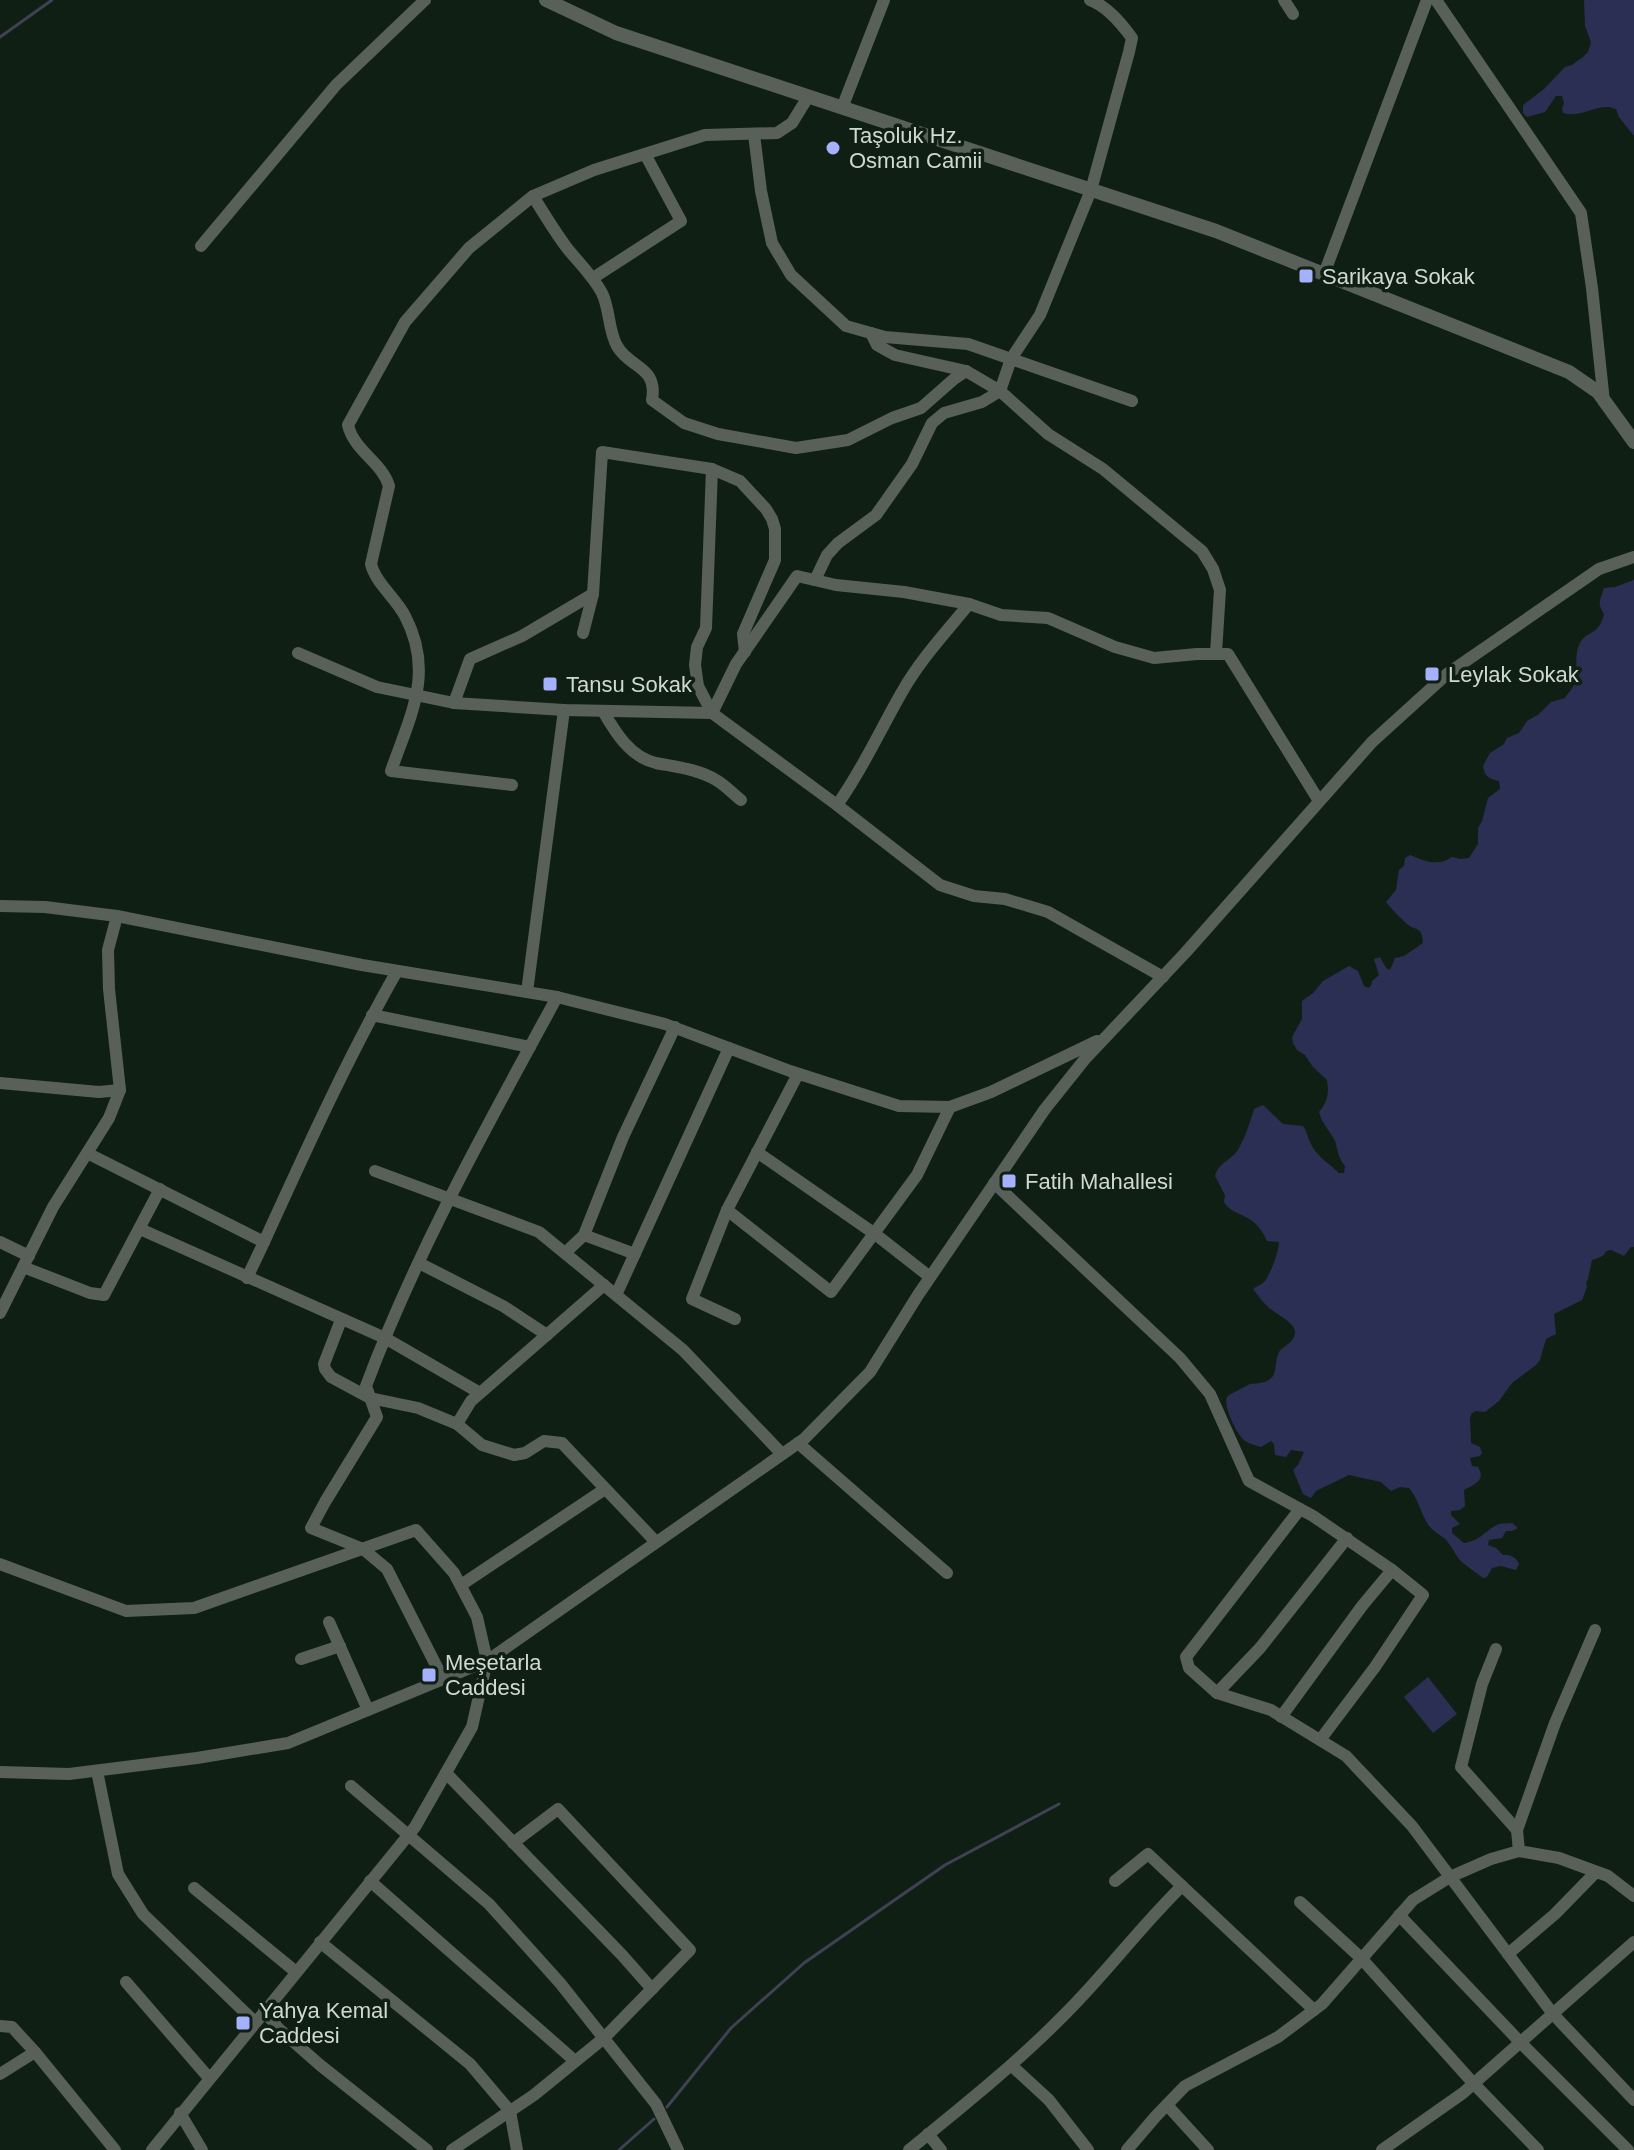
<svg xmlns="http://www.w3.org/2000/svg" width="1634" height="2150" font-family="Helvetica,sans-serif">
<style>
.green{fill:#2b2f54}
.lines{fill:none;stroke-linecap:round;stroke-linejoin:round}
.stream{stroke:#404154;stroke-width:3}
.minor{stroke:#586059;stroke-width:12}
.tertiary{stroke:#586059;stroke-width:14}
.poi-dot{fill:#a6b1fc;stroke:#101f14;stroke-width:3}
.labels{text-anchor:middle;stroke-width:7;stroke-linejoin:round;paint-order:stroke}
.poi-label{font-size:22px;fill:#d0d9d1;stroke:#101f14;text-anchor:start}
</style>
<rect width="100%" height="100%" fill="#101f14"/>
<!-- green -->
<g class="green">
<path d="M1584,0H1634V136L1619,117L1616,109C1599,101 1582,119 1563,113L1562,109L1564,103L1562,96H1556L1545,112L1527,117L1523,113V105L1544,89L1565,67L1572,65L1583,57L1588,52L1591,42L1585,26Z"/>
<path d="M1634,580V1247H1631L1624,1256L1611,1250L1606,1251C1604,1257 1598,1258 1592,1260L1588,1279L1586,1283L1587,1287L1582,1300L1554,1314L1556,1334L1546,1339L1540,1360L1536,1365L1512,1383L1499,1401L1485,1412L1476,1411L1472,1413L1470,1418L1471,1443L1480,1447L1482,1453L1480,1456L1470,1458L1472,1466L1478,1467C1486,1481 1475,1484 1464,1490L1465,1506L1460,1510L1451,1511V1515L1460,1524L1452,1528V1533L1464,1543C1481,1541 1485,1530 1499,1524C1503,1523 1508,1524 1512,1523L1518,1528L1512,1531H1506L1502,1538L1489,1540L1488,1545L1496,1548L1503,1555C1511,1555 1515,1556 1519,1564L1516,1570L1501,1566L1492,1568L1487,1577L1483,1578C1477,1573 1469,1568 1463,1563C1455,1556 1452,1545 1444,1538C1437,1533 1430,1529 1426,1521C1420,1510 1417,1497 1409,1488L1400,1487L1391,1491L1381,1482L1349,1475L1316,1491L1311,1498L1303,1494L1293,1470L1298,1465L1304,1452L1291,1450L1286,1457L1275,1455L1274,1444L1271,1441L1261,1447C1255,1445 1249,1444 1244,1440C1237,1435 1221,1403 1228,1396C1229,1395 1248,1385 1250,1384C1258,1383 1267,1384 1273,1376C1277,1369 1275,1359 1279,1352C1283,1346 1294,1343 1295,1333C1296,1323 1276,1314 1269,1308C1263,1302 1258,1296 1253,1289C1257,1286 1261,1285 1264,1282C1270,1276 1279,1251 1279,1242L1267,1241C1264,1235 1261,1229 1256,1224C1246,1214 1231,1214 1224,1202L1225,1195L1215,1176C1219,1161 1234,1160 1240,1146C1246,1135 1250,1122 1254,1109L1263,1105L1283,1124L1303,1126C1308,1133 1307,1137 1311,1144C1316,1156 1330,1164 1339,1173H1344L1345,1166C1338,1158 1338,1150 1335,1141C1330,1131 1322,1124 1319,1112C1328,1102 1329,1093 1327,1080L1313,1067L1305,1055L1297,1050L1293,1043L1292,1037L1302,1019V1001L1313,993L1323,981L1349,966L1358,971L1364,986L1368,988L1371,986L1372,981L1379,975L1374,959L1380,957L1386,968L1390,970L1395,958L1404,956L1423,943C1422,925 1416,932 1406,923C1399,917 1392,909 1386,902L1396,890L1399,870L1404,866L1405,858L1410,855C1424,861 1438,867 1452,857L1461,859L1469,858L1478,844V828L1482,821L1488,798L1500,789L1499,781C1488,778 1485,777 1483,766L1490,753L1504,744L1507,738L1519,733L1527,721L1539,714L1551,702L1565,698C1568,693 1574,687 1575,682C1579,669 1573,657 1580,643C1587,630 1599,636 1604,614C1596,602 1601,600 1604,588L1615,587Z"/>
<polygon points="1428,1677 1457,1714 1433,1733 1404,1697"/>
</g>
<g class="lines">
<!-- stream -->
<g class="stream">
<polyline points="0,37 52,0"/>
<polyline points="667,2107 731,2028 804,1963 945,1865 1059,1804"/>
<polyline points="619,2150 654,2119"/>
</g>
<!-- minor -->
<g class="minor">
<polyline points="1284,0 1293,14"/>
<polyline points="1436,0 1581,213 1592,288 1604,402"/>
<polyline points="842,108 884,0"/>
<polyline points="754,134 761,191 772,243 791,275 846,326 885,337 968,344 1132,401"/>
<path d="M533,196C544,214 555,232 567,248C579,263 593,276 602,293C610,309 608,330 617,346C630,369 658,366 652,400L684,423L718,434L796,448L848,440L892,418L921,408L954,379L966,371"/>
<polyline points="201,246 336,85 425,0"/>
<polyline points="1324,274 1427,0"/>
<polyline points="593,278 681,221 645,154"/>
<polyline points="871,333 877,345 895,355 966,371 1000,391 1048,434 1103,469 1202,551 1213,569 1220,590 1216,653"/>
<polyline points="712,469 706,628 697,647 695,665 698,686 712,713 837,805 940,885 974,896 1005,899 1048,912 1163,977"/>
<path d="M815,580L827,555L838,543L876,515L912,464L932,423L944,413L982,402L1000,391L1011,359L1040,315L1091,190L1129,52L1132,38C1121,23 1107,6 1090,0"/>
<polyline points="583,633 593,594 602,452 712,469 740,481 766,509 772,519 775,529 775,560 743,634 745,652"/>
<polyline points="298,653 377,687 454,703 564,710 712,713"/>
<polyline points="454,703 470,659 522,636 593,594"/>
<path d="M603,711C615,732 630,757 656,763C676,767 698,769 716,780C725,785 733,794 741,800"/>
<polyline points="712,713 736,664 797,576 836,585 904,592 969,604 1001,615 1048,618 1115,647 1154,658 1197,654 1228,654 1319,801"/>
<path d="M512,785L391,771C410,716 435,673 405,616C396,598 376,584 371,564L389,486C382,462 354,451 348,425L405,322L469,248L533,196L594,170L705,135L777,133L792,123L808,97"/>
<path d="M837,805C863,769 880,730 902,692C920,660 946,632 969,604"/>
<polyline points="0,906 45,907 117,916 362,965 557,997 665,1024 790,1071 899,1106 950,1107 991,1092 1097,1041"/>
<polyline points="527,992 564,710"/>
<polyline points="372,1015 530,1047"/>
<polyline points="0,1083 99,1092 120,1090"/>
<polyline points="757,1152 875,1234 930,1277"/>
<path d="M87,1153L264,1242C306,1150 347,1059 397,971"/>
<polyline points="375,1171 539,1232 683,1350 782,1454"/>
<polyline points="994,1183 1180,1358 1210,1394 1249,1481 1313,1516 1392,1570 1423,1595 1375,1667 1320,1740"/>
<polyline points="727,1210 831,1292 917,1175 950,1107"/>
<polyline points="140,1229 385,1338 480,1393"/>
<polyline points="584,1235 635,1254"/>
<polyline points="0,1242 29,1256"/>
<polyline points="565,1253 584,1235 623,1137 675,1027"/>
<polyline points="419,1263 503,1306 547,1335"/>
<polyline points="23,1267 90,1293 104,1295 160,1189"/>
<polyline points="247,1278 264,1242"/>
<polyline points="616,1295 729,1048"/>
<polyline points="0,1313 53,1207 109,1118 120,1090 109,989 108,950 117,916"/>
<polyline points="735,1319 692,1299 727,1210 798,1074"/>
<polyline points="341,1320 324,1364 325,1369 331,1377 370,1398 418,1408 457,1424 482,1445 514,1455 525,1453 544,1441 562,1443 656,1542"/>
<polyline points="457,1424 471,1401 604,1285"/>
<polyline points="798,1443 947,1573"/>
<polyline points="1300,1509 1186,1657 1189,1668 1217,1693 1271,1710 1346,1756 1412,1826 1553,2014 1634,2100"/>
<polyline points="0,1564 126,1611 194,1608 416,1530 454,1573 477,1617 487,1661 472,1727 415,1827 152,2150"/>
<polyline points="461,1585 605,1489"/>
<polyline points="329,1622 368,1710"/>
<polyline points="1496,1649 1482,1684 1461,1767 1517,1830"/>
<polyline points="301,1659 340,1646"/>
<path d="M443,1679L387,1569L363,1549L311,1528L325,1502L377,1417L366,1386C417,1250 488,1124 557,997"/>
<polyline points="1217,1693 1260,1648 1347,1538"/>
<polyline points="1281,1717 1362,1606 1392,1570"/>
<polyline points="97,1771 118,1874 143,1914 255,2022"/>
<polyline points="0,1772 69,1774 197,1758 288,1743 487,1661 804,1439 870,1372 918,1295 1045,1109 1085,1059 1186,952 1372,742 1447,674 1599,569 1634,557"/>
<polyline points="446,1773 622,1955 652,1989"/>
<polyline points="351,1786 489,1904 560,1983 656,2104 678,2150"/>
<polyline points="1519,1851 1517,1830 1555,1723 1595,1630"/>
<polyline points="370,1881 575,2061"/>
<polyline points="1115,1881 1148,1854 1314,2010"/>
<polyline points="194,1888 296,1972"/>
<polyline points="1300,1902 1361,1958 1474,2084 1538,2150"/>
<polyline points="1399,1915 1521,2043 1628,2150"/>
<polyline points="320,1942 470,2064 510,2111 517,2150"/>
<polyline points="1508,1954 1555,1914 1596,1872"/>
<polyline points="126,1982 209,2078"/>
<polyline points="264,2011 279,2029 320,2065 427,2150"/>
<polyline points="0,2026 12,2027 35,2052 115,2150"/>
<polyline points="1012,2066 1049,2100 1088,2150"/>
<polyline points="0,2074 35,2052"/>
<polyline points="1167,2105 1208,2150"/>
<polyline points="180,2113 202,2150"/>
<polyline points="928,2134 941,2150"/>
<polyline points="452,2150 534,2095 604,2038 690,1950 558,1809 513,1843"/>
<path d="M909,2150C963,2106 1017,2063 1066,2013C1107,1972 1141,1926 1182,1886"/>
<polyline points="1127,2150 1156,2116 1185,2086 1278,2037 1322,2004 1413,1900 1450,1877 1491,1859 1519,1851 1559,1858 1608,1876 1634,1896"/>
<polyline points="1382,2150 1463,2093 1634,1942"/>
</g>
<!-- tertiary -->
<polyline class="tertiary" points="546,0 616,33 1216,231 1569,372 1598,392 1634,442"/>
</g>
<!-- markers -->
<g class="poi-dot">
<circle cx="833" cy="148" r="8"/>
<rect x="1298" y="268" width="16" height="16" rx="4"/>
<rect x="1424" y="666" width="16" height="16" rx="4"/>
<rect x="542" y="676" width="16" height="16" rx="4"/>
<rect x="1001" y="1173" width="16" height="16" rx="4"/>
<rect x="421" y="1667" width="16" height="16" rx="4"/>
<rect x="235" y="2015" width="16" height="16" rx="4"/>
</g>
<g class="labels">
<!-- poi labels -->
<g class="poi-label">
<text x="849" y="143">Taşoluk Hz.<tspan x="849" dy="25">Osman Camii</tspan></text>
<text x="1322" y="284">Sarikaya Sokak</text>
<text x="1448" y="682">Leylak Sokak</text>
<text x="566" y="692">Tansu Sokak</text>
<text x="1025" y="1189">Fatih Mahallesi</text>
<text x="445" y="1670">Meşetarla<tspan x="445" dy="25">Caddesi</tspan></text>
<text x="259" y="2018">Yahya Kemal<tspan x="259" dy="25">Caddesi</tspan></text>
</g>
</g>
</svg>
